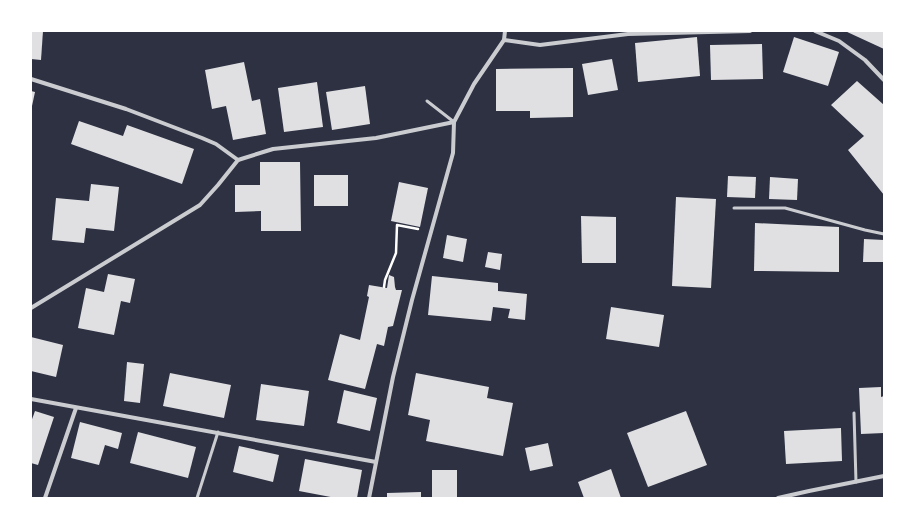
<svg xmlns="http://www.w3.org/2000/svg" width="915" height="529" font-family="'Noto Sans',sans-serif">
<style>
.building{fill:#e0e0e3}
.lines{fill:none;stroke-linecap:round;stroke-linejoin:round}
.path{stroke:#fff;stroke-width:2.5}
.service{stroke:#caccd0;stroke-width:3}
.minor{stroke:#caccd0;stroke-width:4}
</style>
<rect width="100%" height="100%" fill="#2d3142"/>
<!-- building -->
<g class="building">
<polygon points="31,31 43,31 41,60 31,59"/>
<polygon points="845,31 884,31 884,49"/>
<polygon points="697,37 700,76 638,82 635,43"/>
<polygon points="794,37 839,52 828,86 783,72"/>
<polygon points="762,44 763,79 711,80 710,45"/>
<polygon points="612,59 618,90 588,95 582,64"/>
<polygon points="244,62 252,101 260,99 266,134 233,140 226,106 212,109 205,70"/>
<polygon points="573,68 573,117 530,118 530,111 496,111 496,69"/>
<polygon points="857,81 884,105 884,195 848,150 864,136 831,105"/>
<polygon points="317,82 323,127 284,132 278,88"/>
<polygon points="365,86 370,124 332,130 326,92"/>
<polygon points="31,91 35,92 32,106 31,106"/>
<polygon points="79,121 123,136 127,125 194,149 182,184 71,144"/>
<polygon points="260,162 300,162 301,231 261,231 261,211 235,212 235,185 260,185"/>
<rect x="314" y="175" width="34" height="31"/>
<polygon points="728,176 756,177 755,198 727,197"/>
<polygon points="770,177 798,179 797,200 769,199"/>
<polygon points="399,182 428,188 420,227 391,221"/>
<polygon points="91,184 119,187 114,231 86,228 84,243 52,240 56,198 89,201"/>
<polygon points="676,197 716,199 711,288 672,286"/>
<polygon points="581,216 616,217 616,263 582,263"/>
<polygon points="755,223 839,227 839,272 754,271"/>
<polygon points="447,235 467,239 463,262 443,258"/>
<polygon points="864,239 884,240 884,262 863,262"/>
<polygon points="488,252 502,254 500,270 485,267"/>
<polygon points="108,274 135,279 130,303 121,301 114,335 78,328 86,288 104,292"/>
<polygon points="389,275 394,277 395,287 396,290 402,290 393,326 388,327 384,346 377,344 365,389 328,380 340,334 360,340 369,297 367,296 369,285 387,288"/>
<polygon points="432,276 498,283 498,291 527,294 525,320 508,318 510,309 493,307 491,321 428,315"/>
<polygon points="611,307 664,315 659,347 606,339"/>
<polygon points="31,337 63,345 56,377 31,371"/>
<polygon points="127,362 144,364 140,403 124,401"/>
<polygon points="170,373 231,385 224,418 163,406"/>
<polygon points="416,373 489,387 487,398 513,403 503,456 426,441 430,420 408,415"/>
<polygon points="261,384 309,391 304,426 256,420"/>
<polygon points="881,387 881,397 884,396 884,433 861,434 859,388"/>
<polygon points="344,390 377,398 370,431 337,423"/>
<polygon points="35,411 54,417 38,465 31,463 31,422"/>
<polygon points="686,411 707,465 648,487 627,433"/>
<polygon points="80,422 122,433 118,449 105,445 99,465 71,458"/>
<polygon points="841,428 842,461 786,464 784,431"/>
<polygon points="138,432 196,447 188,478 130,463"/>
<polygon points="548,443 553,466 530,471 525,448"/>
<polygon points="239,446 279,455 273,482 233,472"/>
<polygon points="305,459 362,470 357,498 336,498 299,491"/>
<polygon points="611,469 621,498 584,498 578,482"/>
<rect x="432" y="470" width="25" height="28"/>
<polygon points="421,492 421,498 387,498 387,493"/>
</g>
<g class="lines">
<!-- path -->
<polyline class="path" points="384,287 385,280 396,253 397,225 418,229"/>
<!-- service -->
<g class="service">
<polyline points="427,101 454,122"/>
<polyline points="734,208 785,208 865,230 884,234"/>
<polyline points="854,413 856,482"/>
<polyline points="197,498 218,432"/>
</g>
<!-- minor -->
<g class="minor">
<polyline points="815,31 839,41 865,60 884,80"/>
<polyline points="504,40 505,31"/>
<polyline points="31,79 126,109 202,138 216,144 238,160"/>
<polyline points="31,308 200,205 218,185 238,160 273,149 376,138 454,122 474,84 504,40 540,45 628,34 750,31"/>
<polyline points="31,399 376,462"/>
<polyline points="45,498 76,408"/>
<polyline points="369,498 393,377 412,300 453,153 454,122"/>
<polyline points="778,498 809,491 884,476"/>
</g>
</g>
<!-- border -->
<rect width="915" height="529" fill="none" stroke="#ffffff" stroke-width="64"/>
</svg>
